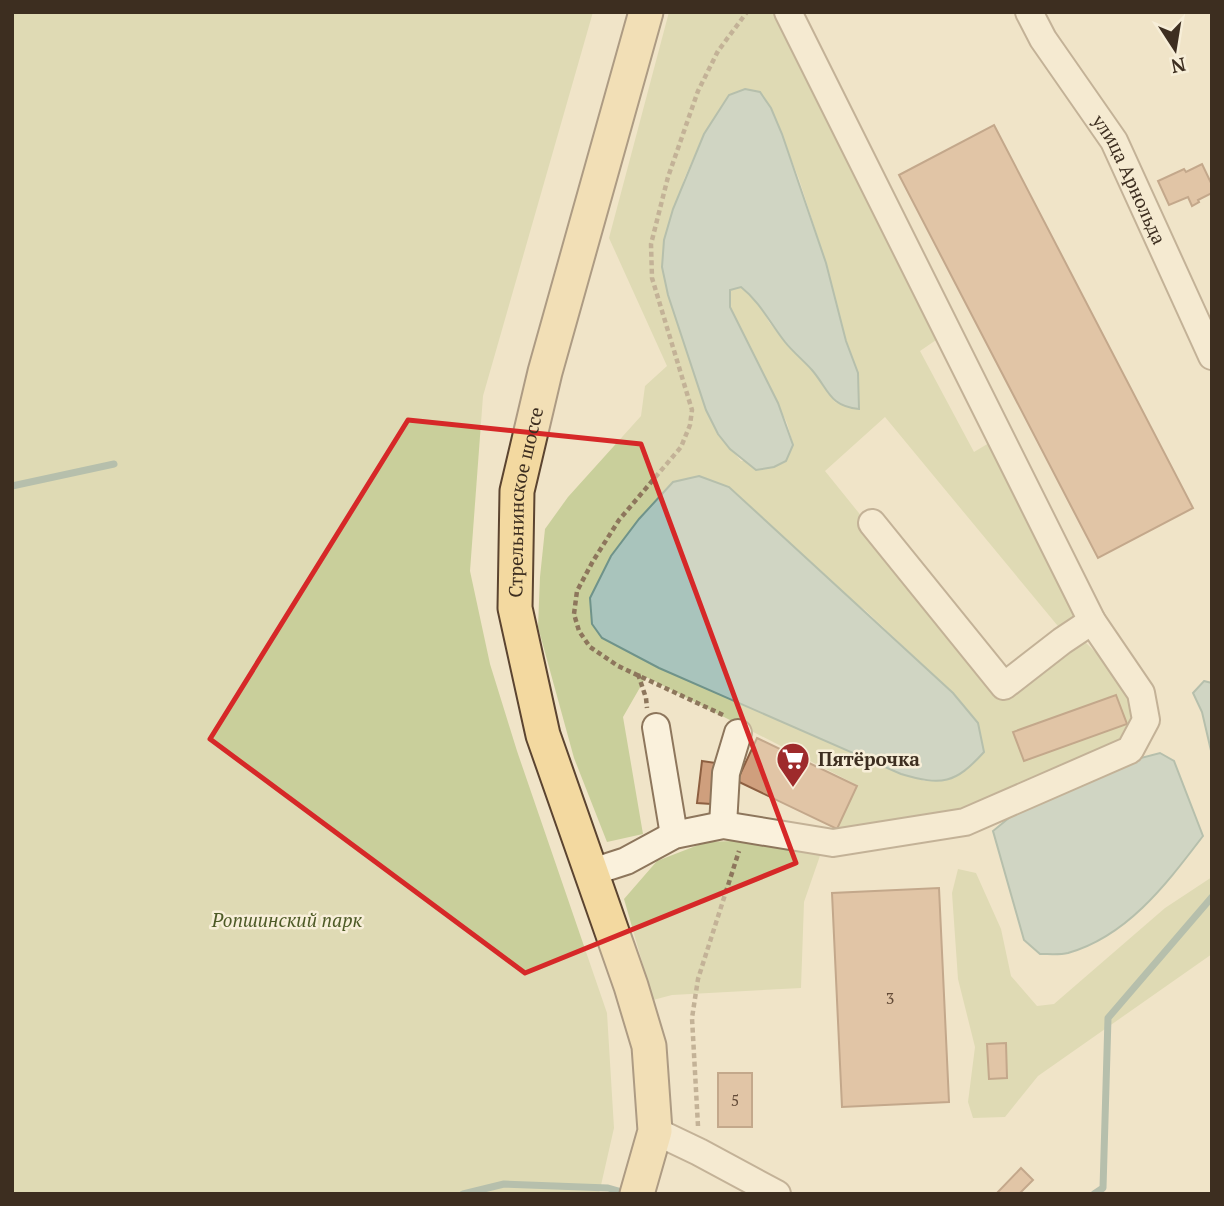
<svg xmlns="http://www.w3.org/2000/svg" width="1224" height="1206" font-family="'PT Serif',serif">
<style>
.green{fill:#c9cf9b;fill-rule:evenodd}
.water{fill:#a9c4bc;stroke:#6f938a;stroke-width:2}
.lines{fill:none;stroke-linecap:round;stroke-linejoin:round}
.stream{stroke:#6f938a;stroke-width:7}
.building{fill:#cf9f7d;stroke:#8d5f41;stroke-width:2}
.minor-casing{stroke:#8d765c;stroke-width:30}
.major-casing{stroke:#5b4430;stroke-width:37}
.path{stroke:#8d765c;stroke-width:4.5;stroke-dasharray:5 3.5;stroke-linecap:butt}
.minor{stroke:#faf1dc;stroke-width:26}
.major{stroke:#f3d9a0;stroke-width:33}
.marked{fill:none;stroke:#d62828;stroke-width:5;stroke-linejoin:round}
.labels{text-anchor:middle;stroke-width:5;stroke-linejoin:round;paint-order:stroke}
.number-label{font-size:16px;fill:#624a37}
.street-label{font-size:19px;fill:#3d2e20;stroke:#f7eed8}
.poi-label{font-size:19px;font-weight:bold;fill:#3d2e20;stroke:#f7eed8;text-anchor:start}
.park-label{font-size:19px;font-style:italic;fill:#4d5a26;stroke:#f7eed8}
</style>
<rect width="100%" height="100%" fill="#f0e4c8"/>
<!-- green -->
<g class="green">
<polygon points="12,12 593,12 483,396 470,571 490,664 517,751 607,1013 614,1128 599,1194 12,1194"/>
<path d="M669,12H774L939,338L920,351L974,452L989,443L1080,618L1062,631L885,417L825,471L1008,698L1085,642C1114,670 1127,684 1138,723L1124,744L970,810L889,826L837,829L857,785L646,677L623,717L643,834L607,842L574,758L538,627L540,577L545,529L568,497L641,416L645,386L667,366L609,238ZM729,95L771,108L799,179L826,263L846,341L858,373L859,409L835,402L812,370L788,346L769,322L756,298L741,287L729,290L730,307L787,423L793,444L786,461H741L718,434L706,410L668,295L662,267L684,179L704,134ZM673,482L865,610L953,693L978,723L925,781L901,774L659,668L602,638L592,624L590,598L611,556L639,519ZM1116,695L1126,724L1024,761L1014,732Z"/>
<polygon points="757,840 822,850 804,902 801,988 672,995 653,1000 624,899 657,861 706,842"/>
<polygon points="958,869 976,873 1001,929 1011,976 1037,1006 1054,1004 1165,908 1212,877 1212,954 1038,1076 1005,1117 973,1118 968,1102 975,1047 958,979 952,893"/>
</g>
<!-- water -->
<g class="water">
<path d="M745,89L760,92L771,108L782,134L826,263L846,341L858,373L859,409C829,406 829,390 812,370C803,360 793,352 785,342C770,323 760,302 741,287L730,290V307L778,403L793,445L786,461L774,467L756,470L730,449L718,434L706,410L668,295L662,267L664,240L673,209L704,134L729,95Z"/>
<path d="M699,476L729,487L953,693L978,723L984,752C955,784 942,786 901,774L659,668L602,638L592,624L590,598L611,556L639,519L673,482Z"/>
<polygon points="1204,681 1212,683 1212,755 1202,712 1193,693"/>
<path d="M1160,753L1174,761L1203,836C1167,883 1128,936 1068,953C1060,955 1049,954 1040,954L1024,940L993,831L1021,808L1114,765Z"/>
</g>
<g class="lines">
<!-- stream -->
<g class="stream">
<polyline points="12,486 114,464"/>
<polyline points="463,1194 504,1184 608,1188 629,1194"/>
<polyline points="1094,1194 1103,1188 1108,1018 1212,897"/>
</g>
</g>
<!-- building -->
<g class="building">
<polygon points="994,125 1193,508 1098,558 899,175"/>
<polygon points="1202,164 1212,185 1212,193 1198,200 1199,202 1192,206 1188,197 1169,205 1158,181 1184,169 1186,172"/>
<polygon points="1116,695 1127,724 1024,761 1013,732"/>
<polygon points="757,738 857,786 837,829 737,781"/>
<polygon points="702,761 716,763 711,804 697,803"/>
<polygon points="939,888 949,1102 842,1107 832,893"/>
<polygon points="1006,1043 1007,1078 989,1079 987,1044"/>
<rect x="718" y="1073" width="34" height="54"/>
<polygon points="1021,1168 1033,1180 1019,1194 996,1194"/>
</g>
<g class="lines">
<defs>
<g id="minor">
<path id="s1" d="M1029,12L1043,39L1114,141L1212,356"/>
<polyline points="872,523 1004,686 1062,641 1092,621"/>
<polyline points="656,727 674,835"/>
<polyline points="723,825 726,773 738,733"/>
<polyline points="592,872 626,861 674,835 723,825 833,843 965,822 1130,750 1146,720 1141,693 1092,621 788,12"/>
<polyline points="655,1131 699,1152 777,1194"/>
</g>
<g id="major">
<path id="s2" d="M637,1194L655,1131L649,1046L631,986L543,735L515,608L517,491L545,372L646,12"/>
</g>
</defs>
<!-- minor casing -->
<use href="#minor" class="minor-casing"/>
<!-- major casing -->
<use href="#major" class="major-casing"/>
<!-- path -->
<g class="path">
<polyline points="638,674 646,698 647,708"/>
<polyline points="723,715 618,666 590,647 579,631 574,614 577,591 593,561 619,520 681,447 690,425 692,410 652,278 651,244 668,177 698,91 718,51 747,12"/>
<polyline points="698,1126 692,1018 698,979 739,851"/>
</g>
<!-- minor -->
<use href="#minor" class="minor"/>
<!-- major -->
<use href="#major" class="major"/>
</g>
<!-- marked area -->
<path d="M0 0H1224V1206H0ZM408,420L641,444L796,863L525,973L210,739Z" fill="#f0e4c8" fill-opacity=".55" fill-rule="evenodd"/>
<path class="marked" d="M408,420L641,444L796,863L525,973L210,739Z"/>
<!-- icons -->
<defs>
<symbol id="supermarket-pin" viewBox="-11 -11 22 30"><path d="M0 17L-7.5 6A9.5 9.5 0 1 1 7.5 6Z" fill="#9e2a2b" stroke="#f7eed8"/><path d="M-6-5.5h2.5l.6 2H6L4.5 2H-2.5L-4.4-4H-6ZM-1.5 3.2a1.3 1.3 0 1 0 .1 0ZM3 3.2a1.3 1.3 0 1 0 .1 0Z" fill="#fff"/></symbol>
</defs>
<g fill-rule="evenodd">
<use href="#supermarket-pin" x="774" y="740" width="38" height="52"/>
</g>
<g class="labels">
<!-- number labels -->
<g class="number-label">
<text x="890" y="1004">3</text>
<text x="735" y="1106">5</text>
</g>
<!-- street labels -->
<g class="street-label">
<text dy="7" stroke="none"><textPath href="#s1" startOffset="196">улица Арнольда</textPath></text>
<text dy="7" stroke="none"><textPath href="#s2" startOffset="716">Стрельнинское шоссе</textPath></text>
</g>
<!-- poi labels -->
<g class="poi-label">
<text x="818" y="766">Пятёрочка</text>
</g>
<!-- park labels -->
<g class="park-label">
<text x="287" y="927">Ропшинский парк</text>
</g>
</g>
<!-- border -->
<rect width="1224" height="1206" fill="none" stroke="#3d2e20" stroke-width="28"/>
<!-- north arrow -->
<g transform="translate(1175 49) rotate(168)" stroke="#f7eed8" stroke-width="5" paint-order="stroke">
<path d="M0-5L12 26L0 18L-12 26Z" fill="#3d2e20"/>
<text y="-10" font-size="19" font-weight="bold" text-anchor="middle" fill="#3d2e20">N</text>
</g>
</svg>
